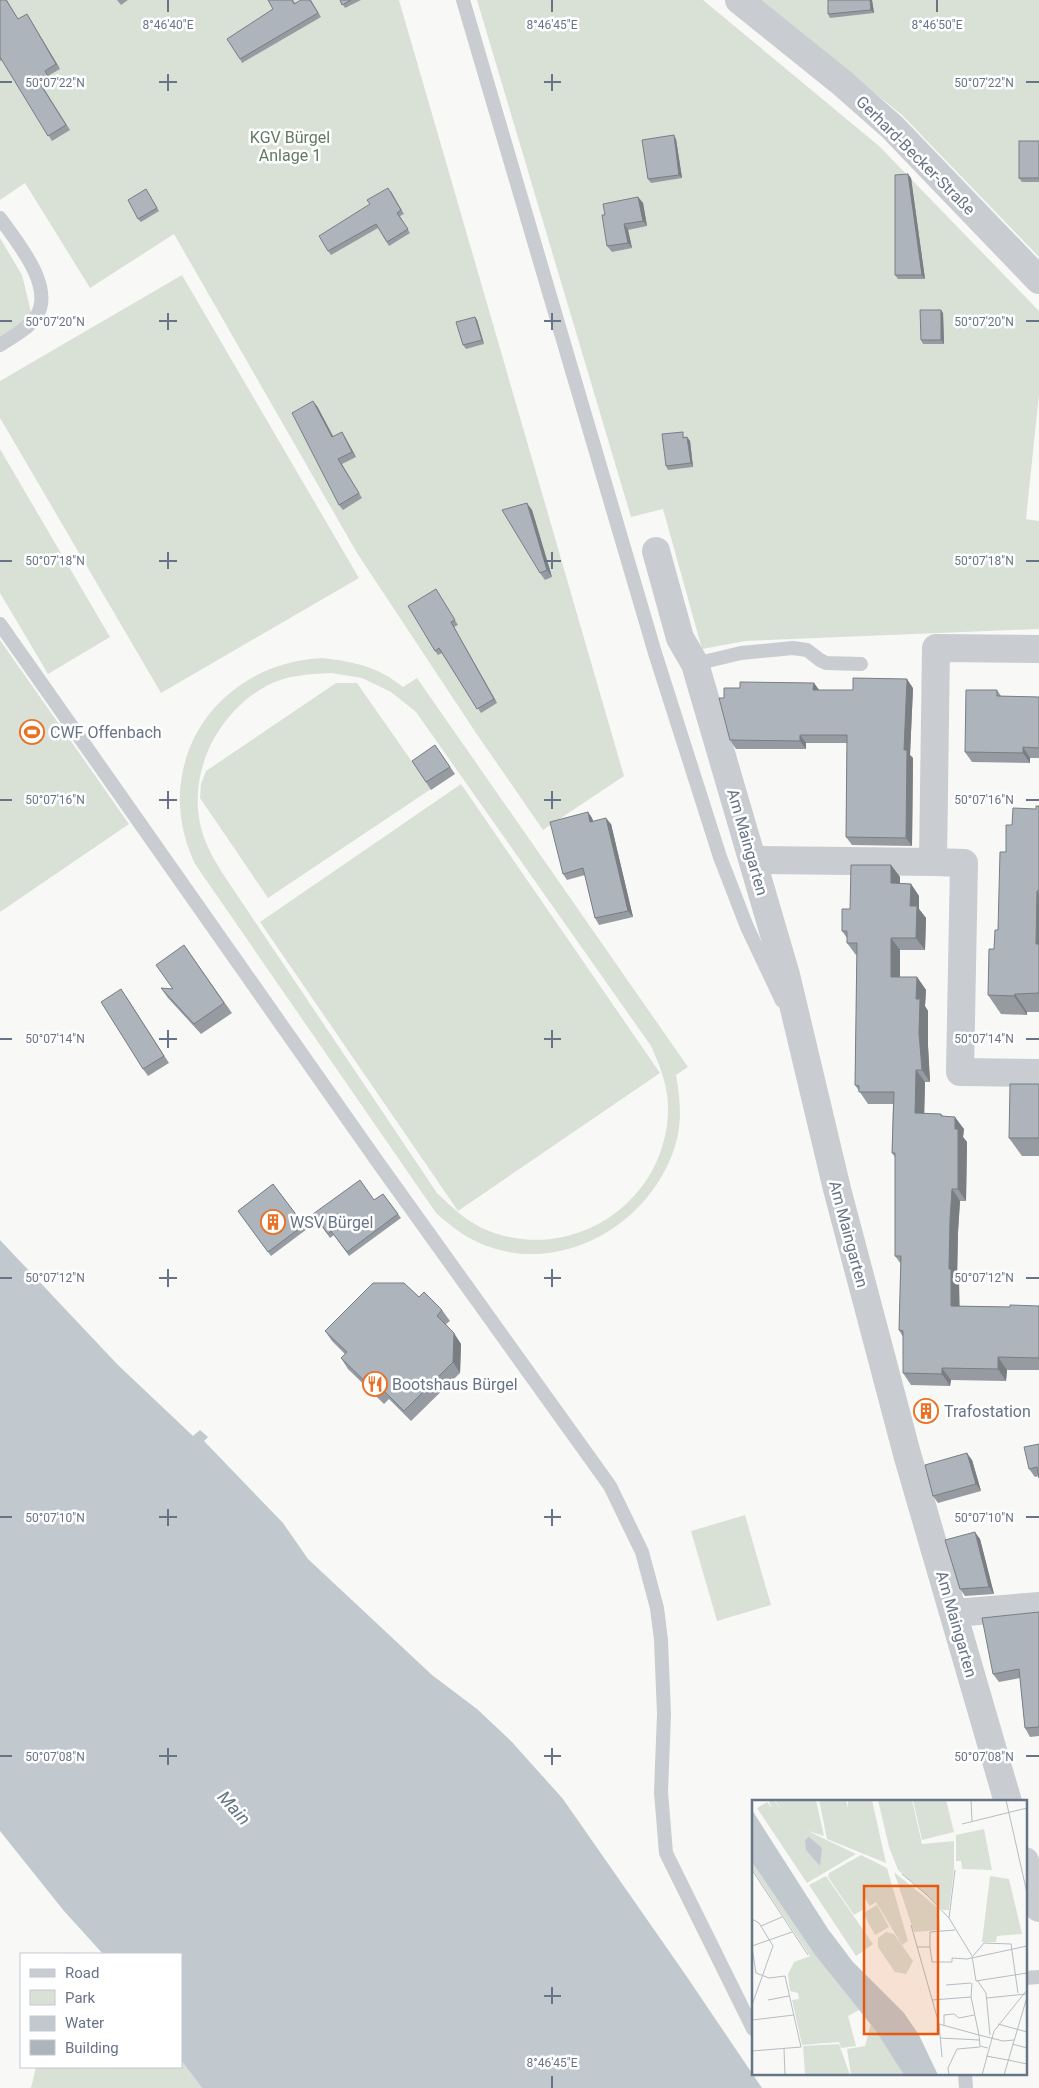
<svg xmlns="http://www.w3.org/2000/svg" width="1039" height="2088" font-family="Roboto,sans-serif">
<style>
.green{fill:#d9e1d7;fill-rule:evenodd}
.water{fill:#c1c9cf}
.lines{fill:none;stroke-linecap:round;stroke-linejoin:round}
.lane{stroke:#c9ccd0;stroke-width:14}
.street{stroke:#c9ccd0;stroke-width:28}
.wall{fill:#959ba1}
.shaded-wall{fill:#797e83}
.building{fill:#adb4bb;stroke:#797e83}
.ticks{fill:none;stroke:#677488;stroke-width:2}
.labels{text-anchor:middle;stroke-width:5;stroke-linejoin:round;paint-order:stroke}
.park-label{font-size:16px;fill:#637a62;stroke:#fff}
.street-label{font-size:16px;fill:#677488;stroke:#fff}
.poi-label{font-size:16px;fill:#677488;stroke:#fff;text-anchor:start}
.water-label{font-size:18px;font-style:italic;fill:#637683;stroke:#fff}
.inset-road{fill:none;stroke:#b5bcc3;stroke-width:1}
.view{fill:#e8590c;fill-opacity:0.15;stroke:#e8590c;stroke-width:2.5}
.inset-edge{fill:none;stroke:#677488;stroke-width:2.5}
.ticks-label{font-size:12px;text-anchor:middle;fill:#677488;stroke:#fff;stroke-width:5;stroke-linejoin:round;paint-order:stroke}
</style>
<rect width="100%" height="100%" fill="#f8f9f6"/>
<!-- green -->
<g class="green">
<polygon points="0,0 399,0 624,776 543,830 476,733 357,553 174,234 90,288 25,183 0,200"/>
<polygon points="477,0 703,0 879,146 1039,311 1039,394 1026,519 1039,521 1039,629 745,641 702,649 663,509 631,517"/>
<polygon points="759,0 1039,0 1039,257 902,115"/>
<polygon points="0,238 22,275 32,316 0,337"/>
<polygon points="182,275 359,578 161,693 0,418 0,381"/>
<polygon points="0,449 110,637 48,674 0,593"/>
<polygon points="0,640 129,824 0,912"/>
<path d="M322,658C355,662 377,666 403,687L417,678L688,1067L676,1075C680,1097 682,1118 677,1139C657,1219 567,1276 487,1246C467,1239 452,1227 436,1213L195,864C148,765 216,663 322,658ZM331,673L362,678L391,692L416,712L651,1046C660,1066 668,1086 668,1108C668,1200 575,1264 489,1231C468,1223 453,1208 437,1193L223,874C218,865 212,857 208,847C180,787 212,715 268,685C288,675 310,674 331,673Z"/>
<polygon points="336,683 357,683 431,789 268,898 200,798 201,784 206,771"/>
<polygon points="461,784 660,1073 458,1211 260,922"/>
<polygon points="745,1515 771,1605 717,1621 691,1531"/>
<polygon points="181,2060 202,2088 31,2088 36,2067 181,2067"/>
</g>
<!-- water -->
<polygon class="water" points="0,1240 118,1365 193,1436 200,1430 208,1437 204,1441 283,1523 308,1559 432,1675 477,1709 511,1741 563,1799 685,1974 762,2088 202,2088 181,2060 181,1954 103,1954 64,1911 0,1831"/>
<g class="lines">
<!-- lane -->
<g class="lane">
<polyline points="463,0 655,653 720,857 747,927 782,1001"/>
<path d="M0,218C16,241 56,287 36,317C28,329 12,337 0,345"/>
<polyline points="0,624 377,1161 610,1486 642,1552 657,1608 661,1640 664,1714 661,1792 666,1853 753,2029"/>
<polyline points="695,664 741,653 793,648 807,650 820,660 826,663 861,664"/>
<polyline points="1025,1978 1039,1977"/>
<polyline points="965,2074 966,2088"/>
</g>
<!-- street -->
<g class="street">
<polyline points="739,0 841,82 892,127 1039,280"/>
<polyline points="656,551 680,638 695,664 786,975 837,1189 907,1454 1008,1802"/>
<polyline points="754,860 933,862 936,648 1039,649"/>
<polyline points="933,862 964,863 960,1072 1039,1073"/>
<polyline points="954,1613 1039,1606"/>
<polyline points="1025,1861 1039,1908"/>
</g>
</g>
<!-- wall -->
<g class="wall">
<polygon points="0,0 7,0 18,19 27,14 60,69 48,76 52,81 43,87 70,130 52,141 2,60 0,61"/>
<polygon points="117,0 128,0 121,5"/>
<polygon points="268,0 293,0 295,3 311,0 321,17 242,63 240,59 273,9"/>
<polygon points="340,0 361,0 345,8"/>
<polygon points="872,0 874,13 830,18 828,14"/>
<polygon points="676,139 682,178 651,183 648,179"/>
<polygon points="1039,141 1039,182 1022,182 1019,178"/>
<polygon points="911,178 925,279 898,279 895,275"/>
<polygon points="146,189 159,211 141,222 138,219"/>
<polygon points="391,191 404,214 400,216 410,233 389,246 378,228 331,255 328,251 370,204"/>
<polygon points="638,197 643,203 647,226 628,230 632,248 612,252 607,246 605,215"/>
<polygon points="943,313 944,344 923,344 921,340"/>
<polygon points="475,317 477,320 484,344 466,349 463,345"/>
<polygon points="317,406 333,436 345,437 356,457 342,464 362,498 343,510 339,505"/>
<polygon points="685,436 685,438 687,437 690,441 693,467 668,470 666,466"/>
<polygon points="532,510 552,577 545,580 540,573"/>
<polygon points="439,594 458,625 454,627 497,703 481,713 442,653 438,655 435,651"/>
<polygon points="814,683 818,690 853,690 913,688 910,755 913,758 912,846 852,845 846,837 847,743 806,743 806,749 736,749 730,740 724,698 740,688"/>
<polygon points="997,690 1001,696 1039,697 1039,758 1030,758 1030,763 972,762 965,752"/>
<polygon points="435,745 455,774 431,790 412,761"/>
<polygon points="1039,806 1039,1012 1027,1012 1027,1015 1001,1014 988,995 994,949 998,930 1006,852 1012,825 1036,809"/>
<polygon points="588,812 592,818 593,821 611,824 633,917 599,925 595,918 585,875 567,880 563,874"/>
<polygon points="891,865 900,877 900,883 911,884 919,896 919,909 926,918 925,950 900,950 900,977 917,977 926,990 925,1006 928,1011 928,1046 930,1082 925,1082 924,1113 941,1114 943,1116 964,1129 963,1137 967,1142 966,1201 960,1201 958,1232 957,1279 959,1281 959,1306 1010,1307 1039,1306 1039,1370 1007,1370 1006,1381 951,1380 950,1386 911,1385 903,1373 903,1337 899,1330 901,1264 895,1256 895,1157 892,1153 893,1104 868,1104 855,1085 857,955 856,955 847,943 847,938 842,931 850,909"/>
<polygon points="184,945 232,1013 201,1034 168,998 161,988 173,989"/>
<polygon points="126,996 169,1063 148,1076 143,1069"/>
<polygon points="1039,1084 1039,1156 1022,1156 1009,1138"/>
<polygon points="273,1184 307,1229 271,1256 238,1211"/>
<polygon points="383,1194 401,1218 349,1256 334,1235 330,1238 313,1214 374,1200"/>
<polygon points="419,1297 442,1310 450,1321 446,1324 461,1344 460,1373 411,1421 389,1399 384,1404 348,1369 341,1358 345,1354 332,1341 325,1331"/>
<polygon points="1039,1444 1039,1476 1035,1477 1029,1469"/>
<polygon points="972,1460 981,1491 938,1503 933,1496"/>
<polygon points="980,1539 994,1594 965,1596 960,1589"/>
<polygon points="1039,1612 1039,1736 1030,1737 1025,1728 1020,1678 999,1682 993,1674"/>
</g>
<!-- shaded-wall -->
<g class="shaded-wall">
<polygon points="870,0 872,0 874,13 871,10"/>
<polygon points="27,14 60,69 56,64"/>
<polygon points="674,135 676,139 682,178 679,175"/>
<polygon points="908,174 911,178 925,279 922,275"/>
<polygon points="638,197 643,203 647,226 643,221"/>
<polygon points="624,224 628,230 632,248 628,243"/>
<polygon points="941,310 943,313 944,344 941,340"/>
<polygon points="475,317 477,320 484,344 482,340"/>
<polygon points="313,401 317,406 336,442 332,437"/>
<polygon points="342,432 345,437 356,457 352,452"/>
<polygon points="687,437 690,441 693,467 691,463"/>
<polygon points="527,503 532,510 552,577 547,570"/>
<polygon points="451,622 454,627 497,703 494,699"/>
<polygon points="907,679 913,688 910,755 913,758 912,846 906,838 904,750"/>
<polygon points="814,683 820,691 813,690"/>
<polygon points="800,735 806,743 806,749 800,741"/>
<polygon points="1023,747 1030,758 1030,763 1023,753"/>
<polygon points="588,812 592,818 595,828 590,822"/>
<polygon points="606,818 611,824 633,917 628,911"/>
<polygon points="891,865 900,877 900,895 891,883"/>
<polygon points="911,884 919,896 919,909 926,918 925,950 916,938 910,906"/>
<polygon points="1037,891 1039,894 1039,949 1036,944"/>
<polygon points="891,938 900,950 900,989 891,977"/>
<polygon points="917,977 926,990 925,1006 928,1011 928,1046 930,1082 922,1070 916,999"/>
<polygon points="1015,994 1027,1012 1027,1015 1014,996"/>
<polygon points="916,1070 925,1082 924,1125 915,1113"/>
<polygon points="955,1117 964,1129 963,1137 967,1142 966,1201 958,1189 955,1129"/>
<polygon points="952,1189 960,1201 958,1232 957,1279 959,1281 960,1318 951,1306 949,1269 950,1220"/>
<polygon points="454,1333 461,1344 460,1373 453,1362"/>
<polygon points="998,1357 1007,1370 1006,1381 998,1369"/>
<polygon points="942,1368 951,1380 950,1386 942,1374"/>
<polygon points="967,1453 972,1460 981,1491 976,1484"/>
<polygon points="975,1532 980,1539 994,1594 989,1587"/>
</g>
<!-- building -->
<g class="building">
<polygon points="0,0 6,0 18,19 27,14 56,64 45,71 48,76 39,82 66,125 48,136 0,57"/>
<polygon points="268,0 292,0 294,4 301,0 310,0 318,13 240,59 227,39 273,9"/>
<polygon points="340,0 351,0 342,5"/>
<polygon points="828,0 870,0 871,10 828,14"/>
<polygon points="674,135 679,175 648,179 642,140"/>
<rect x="1019" y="141" width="20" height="37"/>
<polygon points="908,174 922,275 895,275 895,175"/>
<polygon points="388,188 401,210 397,213 408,229 387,242 376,224 328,251 319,236 370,204 367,200"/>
<polygon points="146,189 157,208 138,219 128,200"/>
<polygon points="638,197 643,221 624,224 628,243 607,246 602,215 605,215 603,204"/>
<polygon points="920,310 941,310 941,340 921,340"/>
<polygon points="475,317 482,340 463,345 456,322"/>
<polygon points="313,401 332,437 342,432 352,452 338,459 359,493 339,505 292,413"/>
<polygon points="683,432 683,438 687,437 691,463 666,466 662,434"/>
<polygon points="527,503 547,570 540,573 502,510"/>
<polygon points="436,589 455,620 451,622 494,699 477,709 439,648 435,651 408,606"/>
<polygon points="853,678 907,679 904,750 907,750 906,838 846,837 847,735 800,735 800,741 730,740 719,698 724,698 724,688 740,688 740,682 814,683 813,690 853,690"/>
<polygon points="966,690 997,690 997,696 1039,697 1039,748 1023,747 1023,753 965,752"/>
<polygon points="435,745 450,767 426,782 412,761"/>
<polygon points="1036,806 1039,806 1039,890 1037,891 1036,944 1039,944 1039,993 1015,994 1014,996 988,995 989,949 994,949 995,930 998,930 1000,852 1006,852 1006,825 1012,825 1013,808 1036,809"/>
<polygon points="588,812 590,822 606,818 628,911 595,918 583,868 563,874 550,822"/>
<polygon points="851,865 891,865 891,883 911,884 910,906 917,906 916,938 891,938 891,977 917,977 916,999 920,999 919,1033 922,1070 916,1070 915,1113 941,1114 941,1116 955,1117 955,1129 958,1129 958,1189 952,1189 950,1220 949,1269 951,1269 951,1306 1010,1307 1010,1305 1039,1306 1039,1358 998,1357 998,1369 942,1368 942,1374 903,1373 903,1331 899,1330 901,1256 895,1256 895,1153 892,1153 894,1092 859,1092 859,1086 855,1085 857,943 847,943 847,931 842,931 842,909 850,909"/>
<polygon points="184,945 224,1003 194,1024 161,988 173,989 156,965"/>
<polygon points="121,989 164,1056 143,1069 101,1002"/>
<polygon points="1010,1084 1039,1084 1039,1138 1009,1138"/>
<polygon points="360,1180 374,1200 383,1194 398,1214 347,1252 331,1231 328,1234 313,1214"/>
<polygon points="273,1184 304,1225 268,1252 238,1211"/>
<polygon points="373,1283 404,1283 419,1297 424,1292 442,1310 437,1316 454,1333 453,1362 404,1411 382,1389 377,1393 341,1358 347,1352 325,1331"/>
<polygon points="1039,1444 1039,1478 1037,1467 1029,1469 1024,1447"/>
<polygon points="967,1453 976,1484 933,1496 925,1465"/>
<polygon points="975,1532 989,1587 960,1589 945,1540"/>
<polygon points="1039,1612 1039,1727 1025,1728 1019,1669 993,1674 982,1618"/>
</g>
<!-- ticks -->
<path class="ticks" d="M168,0V12M552,0V12M937,0V12M168,74V91M552,74V91M0,82H12M159,82H177M544,82H561M1026,82H1039M168,313V330M552,313V330M0,321H12M159,321H177M544,321H561M1026,321H1039M168,552V569M552,552V569M0,561H12M159,561H177M544,561H561M1026,561H1039M168,791V809M552,791V809M0,800H12M159,800H177M544,800H561M1026,800H1039M168,1030V1048M552,1030V1048M0,1039H12M159,1039H177M544,1039H561M1026,1039H1039M168,1269V1287M552,1269V1287M0,1278H12M159,1278H177M544,1278H561M1026,1278H1039M168,1509V1526M552,1509V1526M0,1517H12M159,1517H177M544,1517H561M1026,1517H1039M168,1748V1765M552,1748V1765M0,1756H12M159,1756H177M544,1756H561M1026,1756H1039M552,1987V2004M544,1996H561M552,2076V2088"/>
<!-- icons -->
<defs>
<symbol id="stadium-ring" viewBox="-11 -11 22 22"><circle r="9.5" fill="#fff" stroke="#e97126" stroke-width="1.5"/><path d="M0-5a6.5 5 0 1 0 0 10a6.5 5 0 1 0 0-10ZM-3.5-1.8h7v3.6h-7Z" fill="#e97126"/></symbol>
<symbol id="building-ring" viewBox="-11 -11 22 22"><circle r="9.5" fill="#fff" stroke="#e97126" stroke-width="1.5"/><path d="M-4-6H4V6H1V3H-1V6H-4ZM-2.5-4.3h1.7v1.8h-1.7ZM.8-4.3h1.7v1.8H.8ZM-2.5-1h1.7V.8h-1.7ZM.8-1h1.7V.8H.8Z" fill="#e97126"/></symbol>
<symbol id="restaurant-ring" viewBox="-11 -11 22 22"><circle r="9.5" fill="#fff" stroke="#e97126" stroke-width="1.5"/><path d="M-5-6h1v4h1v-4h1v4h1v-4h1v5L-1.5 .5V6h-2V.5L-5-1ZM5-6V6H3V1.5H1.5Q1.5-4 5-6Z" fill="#e97126"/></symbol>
</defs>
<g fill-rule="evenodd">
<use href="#stadium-ring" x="18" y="718" width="28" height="28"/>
<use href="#building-ring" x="259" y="1208" width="28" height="28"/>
<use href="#restaurant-ring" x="361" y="1370" width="28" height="28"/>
<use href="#building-ring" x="912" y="1397" width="28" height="28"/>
</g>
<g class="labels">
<!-- park labels -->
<g class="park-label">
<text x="290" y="143">KGV Bürgel<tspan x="290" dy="18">Anlage 1</tspan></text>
</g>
<!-- street labels -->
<g class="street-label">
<text transform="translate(916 155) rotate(45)" y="6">Gerhard-Becker-Straße</text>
<text transform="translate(748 842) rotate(74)" y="6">Am Maingarten</text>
<text transform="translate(849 1234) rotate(75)" y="6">Am Maingarten</text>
<text transform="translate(957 1624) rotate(74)" y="6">Am Maingarten</text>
</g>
<!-- poi labels -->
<g class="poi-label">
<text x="50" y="738">CWF Offenbach</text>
<text x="290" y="1228">WSV Bürgel</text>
<text x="392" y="1390">Bootshaus Bürgel</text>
<text x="944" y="1417">Trafostation</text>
</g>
<!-- water labels -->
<g class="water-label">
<text transform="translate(234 1808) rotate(48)" y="6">Main</text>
</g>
</g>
<!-- overview -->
<g transform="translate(752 1800)">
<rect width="275" height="275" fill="#f8f9f6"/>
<path d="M16,0H22L29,10L23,0H64L72,36L56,31L104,54L55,83L5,8L15,2L20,8ZM67,0H94L96,8V0H120L134,63L75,39ZM126,0H160L170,44L202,41V69L197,110H191L146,70L137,47ZM161,0H194L202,32L170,40ZM232,29L240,70L210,69L209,61H204V35ZM109,55L135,68L156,141L150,145L124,102L118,106L113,99L111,101L114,108L102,115L76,77L77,73ZM0,62L63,155L107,210L96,216L104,246L89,248L87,242L50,245L40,200L47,199L46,193L38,191L36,174L42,162L58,156L0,69ZM142,72L186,108L188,130L162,132ZM74,76L121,144L104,156L57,85ZM238,76L257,79L270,134L245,136L244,142H230ZM125,105L137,127L123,135L111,113ZM134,132L142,134L161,161L154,174L143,172L126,147V138ZM119,224L139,251L152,275H99L95,249L113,246ZM87,244L98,275H53L51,246Z" fill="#d9e1d7"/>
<path d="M0,10L76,129L101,162L152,213L167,235L186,275H152L124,231L63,155L0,62ZM57,37L70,48L68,66L54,50L53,40Z" fill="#c1c9cf"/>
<path class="inset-road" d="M219,0L220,21M254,0L275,93M210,24L275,8M0,70L56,155M150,74L175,95L197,118L220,156L224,181M197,118L203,70M0,119L7,123L21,146L0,205M159,125L187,224L190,257M9,126L30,117M0,146L40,132M0,147L4,173L17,178L33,176L49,247L0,251M165,147H178V132L203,130M178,147L180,162H200V158L215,159L275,146M221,156L232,143L259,144L266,193M225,180L234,193L238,235M224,181L275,173M194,185L219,183M235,198L274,194M16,200L37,196M180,200L219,197M0,220L42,215M187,224L227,235L219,197L220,183M246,224L275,232M192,226V215L202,214L207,218L222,215M188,238L227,240M260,244L275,248M236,248L228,246L227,235L251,241L262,240M32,249L33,275M234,256L256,260M256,260L275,264M197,275L196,268L205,249L228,247M230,275L242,231L275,190M252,275L275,197"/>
<path class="view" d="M112,86H186V234H112Z"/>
<rect width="275" height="275" class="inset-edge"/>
</g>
<g class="ticks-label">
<text x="168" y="29">8°46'40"E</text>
<text x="552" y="29">8°46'45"E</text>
<text x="937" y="29">8°46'50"E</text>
<text x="55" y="87">50°07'22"N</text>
<text x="984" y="87">50°07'22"N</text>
<text x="55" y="326">50°07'20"N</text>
<text x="984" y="326">50°07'20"N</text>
<text x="55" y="565">50°07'18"N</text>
<text x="984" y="565">50°07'18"N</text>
<text x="55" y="804">50°07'16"N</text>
<text x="984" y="804">50°07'16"N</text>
<text x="55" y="1043">50°07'14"N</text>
<text x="984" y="1043">50°07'14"N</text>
<text x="55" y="1282">50°07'12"N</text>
<text x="984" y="1282">50°07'12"N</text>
<text x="55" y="1522">50°07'10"N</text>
<text x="984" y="1522">50°07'10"N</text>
<text x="55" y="1761">50°07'08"N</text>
<text x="984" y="1761">50°07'08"N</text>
<text x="552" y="2067">8°46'45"E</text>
</g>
<!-- legend -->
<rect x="20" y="1953" width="162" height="115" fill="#ffffff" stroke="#c2c7cf"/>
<rect x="30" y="1969" width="25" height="8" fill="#c9ccd0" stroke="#c2c7cf"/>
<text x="65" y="1978" font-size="15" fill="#677488">Road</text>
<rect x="30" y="1990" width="25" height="15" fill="#d9e1d7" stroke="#c2c7cf"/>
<text x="65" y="2003" font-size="15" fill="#677488">Park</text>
<rect x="30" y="2016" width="25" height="15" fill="#c1c9cf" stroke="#c2c7cf"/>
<text x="65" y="2028" font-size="15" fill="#677488">Water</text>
<rect x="30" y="2040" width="25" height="15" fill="#adb4bb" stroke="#c2c7cf"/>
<text x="65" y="2053" font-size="15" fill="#677488">Building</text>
</svg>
